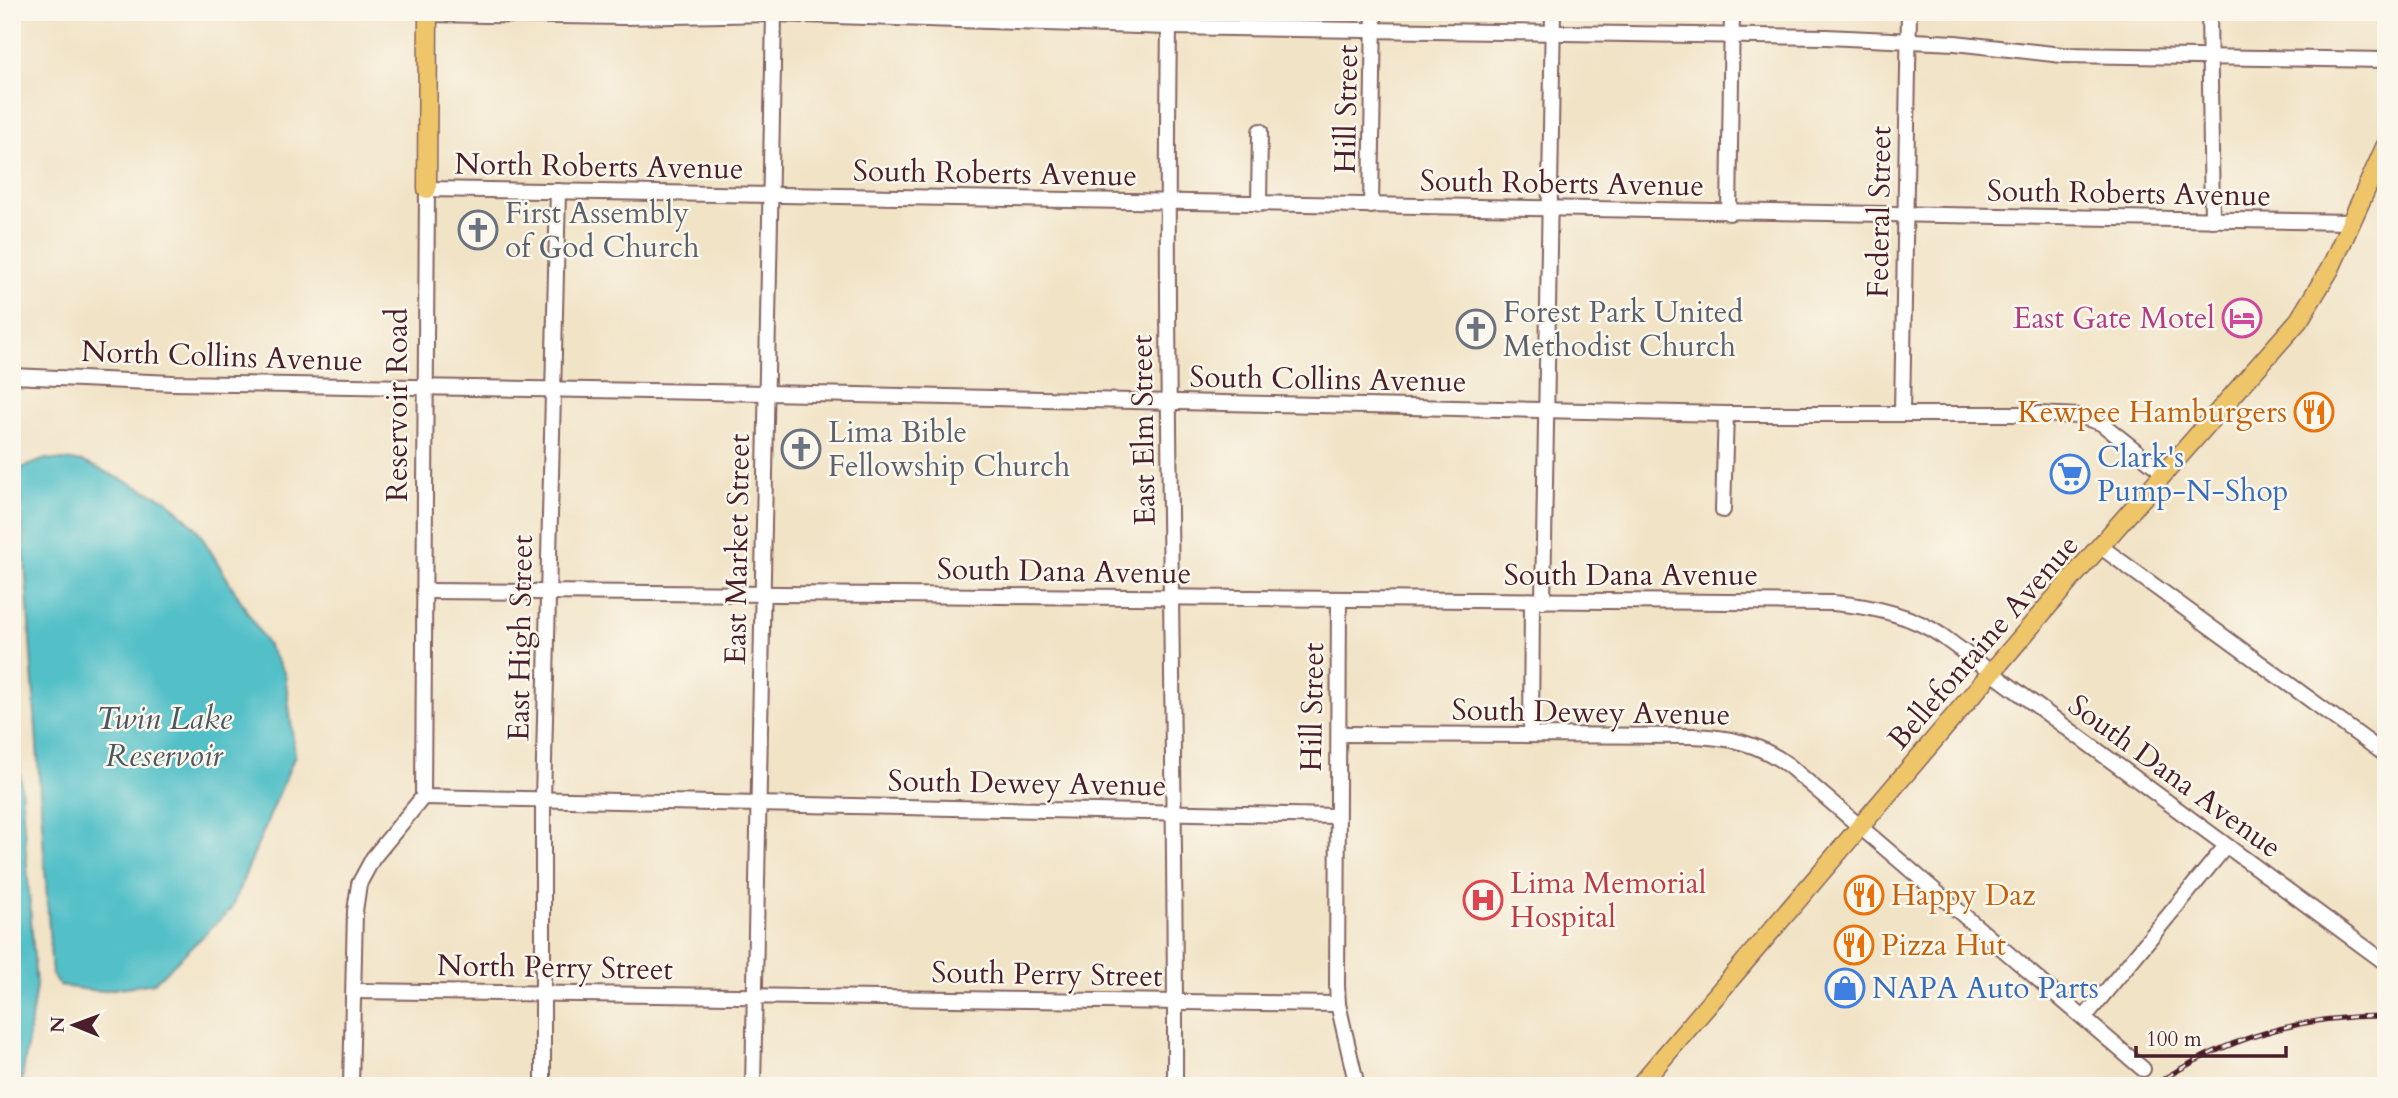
<svg xmlns="http://www.w3.org/2000/svg" width="2398" height="1098" font-family="Cardo,serif">
<style>
.water{fill:#52c0c8;stroke:#4e707a;stroke-width:2}
.lines{fill:none;stroke-linecap:round;stroke-linejoin:round}
.minor-casing{stroke:#846461;stroke-width:18}
.major-casing{stroke:#846461;stroke-width:21}
.minor{stroke:#fff;stroke-width:14}
.major{stroke:#eec569;stroke-width:18}
.rail-casing{stroke:#4a1f2b;stroke-width:5}
.rail{stroke:#fbf7ec;stroke-width:2.5;stroke-dasharray:8;stroke-linecap:butt}
.labels{text-anchor:middle;stroke-width:5;stroke-linejoin:round;paint-order:stroke}
.street-label{font-size:30px;fill:#4a1f2b;stroke:#fbf7ec}
.worship-label{font-size:30px;fill:#5b616d;stroke:#fbf7ec;text-anchor:start}
.hotel-label{font-size:30px;fill:#b23c85;stroke:#fbf7ec;text-anchor:end}
.food-label{font-size:30px;fill:#c56008;stroke:#fbf7ec;text-anchor:start}
.shop-label{font-size:30px;fill:#366cbe;stroke:#fbf7ec;text-anchor:start}
.health-label{font-size:30px;fill:#be3a42;stroke:#fbf7ec;text-anchor:start}
.water-label{font-size:32px;font-style:italic;fill:#4d5762;stroke:#fbf7ec}
</style>
<rect width="100%" height="100%" fill="#fbf7ec"/>
<filter id="ink" filterUnits="userSpaceOnUse"><feTurbulence type="fractalNoise" baseFrequency=".0143" numOctaves="2"/><feDisplacementMap in="SourceGraphic" scale="14" xChannelSelector="R" yChannelSelector="G"/><feConvolveMatrix kernelMatrix="1 2 1 2 8 2 1 2 1" color-interpolation-filters="sRGB"/></filter>
<filter id="wash" filterUnits="userSpaceOnUse"><feTurbulence type="fractalNoise" baseFrequency=".00686" numOctaves="4" result="noise"/><feDisplacementMap in="SourceGraphic" scale="28" xChannelSelector="R" yChannelSelector="G"/><feGaussianBlur stdDeviation="1.57" result="paint"/><feColorMatrix in="noise" values="0 0 0 0 0 0 0 0 0 0 0 0 0 0 0 0 0 1.4 0 .05"/><feComposite in="paint" operator="in"/></filter>
<g filter="url(#wash)">
<rect width="100%" height="100%" fill="#f1e3c6"/>
<!-- water -->
<g class="water">
<polygon points="46,459 84,462 167,500 197,529 285,674 295,755 231,909 154,983 99,991 60,986 52,975 19,469"/>
<polygon points="12,668 36,986 22,1080 17,1086 12,1086"/>
</g>
</g>
<g filter="url(#ink)">
<g class="lines">
<defs>
<g id="minor">
<polyline points="1174,12 1174,27"/>
<polyline points="2209,12 2212,220"/>
<polyline points="428,14 624,17 774,14 1169,27 1826,37 1955,43 2062,55 2386,60"/>
<path d="M1169,27C1164,380 1176,733 1175,1086"/>
<polyline points="1259,204 1260,131"/>
<polyline points="1371,206 1374,12"/>
<polyline points="1729,213 1732,12"/>
<polyline points="12,376 173,383 767,393 1726,414 2039,414 2079,416 2101,423 2164,473"/>
<polyline points="1902,413 1909,12"/>
<polyline points="1723,510 1726,414"/>
<polyline points="2101,547 2386,755"/>
<path d="M424,591L1833,603C1871,606 1910,614 1942,636L2386,963"/>
<polyline points="1339,599 1337,985 1338,1004 1357,1086"/>
<polyline points="1543,601 1553,12"/>
<path d="M1339,734L1692,736C1729,737 1758,743 1788,765L2143,1069"/>
<polyline points="1531,734 1532,601"/>
<polyline points="423,797 427,189 2352,222"/>
<polyline points="423,797 1337,816"/>
<polyline points="354,991 1338,1004"/>
<polyline points="2084,1018 2226,846"/>
<polyline points="351,1086 355,911 359,884 373,858 423,797"/>
<polyline points="543,1086 543,800 558,191"/>
<polyline points="753,1086 774,14"/>
</g>
<g id="major">
<polyline points="427,189 428,12"/>
<polyline points="1639,1086 2072,578 2299,320 2330,269 2386,145"/>
</g>
</defs>
<!-- minor casing -->
<use href="#minor" class="minor-casing"/>
<!-- major casing -->
<use href="#major" class="major-casing"/>
<!-- minor -->
<use href="#minor" class="minor"/>
<!-- major -->
<use href="#major" class="major"/>
<defs>
<path id="rail" d="M2153,1086C2222,1039 2303,1015 2386,1016"/>
</defs>
<!-- rail casing -->
<use href="#rail" class="rail-casing"/>
<!-- rail -->
<use href="#rail" class="rail"/>
</g>
</g>
<!-- icons -->
<defs>
<symbol id="church-ring" viewBox="-11 -11 22 22"><circle r="9.5" fill="#fbf7ec" stroke="#6b7280" stroke-width="1.5"/><path d="M-1.2-6h2.4v3.5h3.3v2.4h-3.3V6h-2.4V-.1h-3.3v-2.4h3.3Z" fill="#6b7280"/></symbol>
<symbol id="hotel-ring" viewBox="-11 -11 22 22"><circle r="9.5" fill="#fbf7ec" stroke="#d1479c" stroke-width="1.5"/><path d="M-6-4.5h1.5V1H6V5H4.5V3h-9V5H-6ZM-4 0a1.8 1.8 0 1 1 3.6 0ZM.5 0V-2.5h3Q6-2.5 6 0Z" fill="#d1479c"/></symbol>
<symbol id="restaurant-ring" viewBox="-11 -11 22 22"><circle r="9.5" fill="#fbf7ec" stroke="#e8710a" stroke-width="1.5"/><path d="M-5-6h1v4h1v-4h1v4h1v-4h1v5L-1.5 .5V6h-2V.5L-5-1ZM5-6V6H3V1.5H1.5Q1.5-4 5-6Z" fill="#e8710a"/></symbol>
<symbol id="supermarket-ring" viewBox="-11 -11 22 22"><circle r="9.5" fill="#fbf7ec" stroke="#3f7fe0" stroke-width="1.5"/><path d="M-6-5.5h2.5l.6 2H6L4.5 2H-2.5L-4.4-4H-6ZM-1.5 3.2a1.3 1.3 0 1 0 .1 0ZM3 3.2a1.3 1.3 0 1 0 .1 0Z" fill="#3f7fe0"/></symbol>
<symbol id="hospital-ring" viewBox="-11 -11 22 22"><circle r="9.5" fill="#fbf7ec" stroke="#e0444e" stroke-width="1.5"/><path d="M-5-5h3v3.5h4V-5h3V5h-3V1.5h-4V5h-3Z" fill="#e0444e"/></symbol>
<symbol id="shop-ring" viewBox="-11 -11 22 22"><circle r="9.5" fill="#fbf7ec" stroke="#3f7fe0" stroke-width="1.5"/><path d="M-5-2.5h2.3a2.7 3.5 0 0 1 5.4 0H5L5.5 6h-11ZM-1.5-2.5h3a1.5 2.3 0 0 0-3 0Z" fill="#3f7fe0"/></symbol>
</defs>
<g fill-rule="evenodd">
<use href="#church-ring" x="456" y="208" width="44" height="44"/>
<use href="#hotel-ring" x="2220" y="296" width="44" height="44"/>
<use href="#church-ring" x="1454" y="307" width="44" height="44"/>
<use href="#restaurant-ring" x="2292" y="390" width="44" height="44"/>
<use href="#church-ring" x="779" y="427" width="44" height="44"/>
<use href="#supermarket-ring" x="2048" y="452" width="44" height="44"/>
<use href="#restaurant-ring" x="1842" y="873" width="44" height="44"/>
<use href="#hospital-ring" x="1461" y="878" width="44" height="44"/>
<use href="#restaurant-ring" x="1832" y="923" width="44" height="44"/>
<use href="#shop-ring" x="1823" y="966" width="44" height="44"/>
</g>
<g class="labels">
<!-- street labels -->
<g class="street-label">
<text transform="translate(1346 109) rotate(-89)" y="10">Hill Street</text>
<text transform="translate(599 166) rotate(1)" y="10">North Roberts Avenue</text>
<text transform="translate(995 173) rotate(1)" y="10">South Roberts Avenue</text>
<text transform="translate(1562 183) rotate(1)" y="10">South Roberts Avenue</text>
<text transform="translate(2129 193) rotate(1)" y="10">South Roberts Avenue</text>
<text transform="translate(1879 212) rotate(-89)" y="10">Federal Street</text>
<text transform="translate(222 356) rotate(2)" y="10">North Collins Avenue</text>
<text transform="translate(1328 379) rotate(1)" y="10">South Collins Avenue</text>
<text transform="translate(397 405) rotate(-90)" y="10">Reservoir Road</text>
<text transform="translate(1143 430) rotate(-91)" y="10">East Elm Street</text>
<text transform="translate(737 549) rotate(-89)" y="10">East Market Street</text>
<text transform="translate(1064 571) rotate(1)" y="10">South Dana Avenue</text>
<text x="1631" y="585">South Dana Avenue</text>
<text transform="translate(520 638) rotate(-89)" y="10">East High Street</text>
<text transform="translate(1983 642) rotate(-49)" y="10">Bellefontaine Avenue</text>
<text transform="translate(1312 707) rotate(-89)" y="10">Hill Street</text>
<text transform="translate(1591 712) rotate(1)" y="10">South Dewey Avenue</text>
<text transform="translate(2175 776) rotate(36)" y="10">South Dana Avenue</text>
<text transform="translate(1027 783) rotate(1)" y="10">South Dewey Avenue</text>
<text transform="translate(555 967) rotate(1)" y="10">North Perry Street</text>
<text transform="translate(1047 974) rotate(1)" y="10">South Perry Street</text>
</g>
<!-- worship labels -->
<g class="worship-label">
<text x="505" y="223">First Assembly<tspan x="505" dy="34">of God Church</tspan></text>
<text x="1503" y="322">Forest Park United<tspan x="1503" dy="34">Methodist Church</tspan></text>
<text x="828" y="442">Lima Bible<tspan x="828" dy="34">Fellowship Church</tspan></text>
</g>
<!-- hotel labels -->
<g class="hotel-label">
<text x="2215" y="328">East Gate Motel</text>
</g>
<!-- food labels -->
<g class="food-label">
<text x="2287" y="422" text-anchor="end">Kewpee Hamburgers</text>
<text x="1891" y="905">Happy Daz</text>
<text x="1881" y="955">Pizza Hut</text>
</g>
<!-- shop labels -->
<g class="shop-label">
<text x="2097" y="467">Clark's<tspan x="2097" dy="34">Pump-N-Shop</tspan></text>
<text x="1872" y="998">NAPA Auto Parts</text>
</g>
<!-- health labels -->
<g class="health-label">
<text x="1510" y="893">Lima Memorial<tspan x="1510" dy="34">Hospital</tspan></text>
</g>
<!-- water labels -->
<g class="water-label">
<text x="164" y="729">Twin Lake<tspan x="164" dy="37">Reservoir</tspan></text>
</g>
</g>
<!-- margin -->
<rect width="2398" height="1098" fill="none" stroke="#fbf7ec" stroke-width="42"/>
<!-- north arrow -->
<g transform="translate(74 1025) rotate(271)" stroke="#fbf7ec" stroke-width="5" paint-order="stroke">
<path d="M0-5L12 26L0 18L-12 26Z" fill="#4a1f2b"/>
<text y="-10" font-size="19" font-weight="bold" text-anchor="middle" fill="#4a1f2b">N</text>
</g>
<!-- scale -->
<path d="M2136 1046v10h150v-10" fill="none" stroke="#4a1f2b" stroke-width="3.5"/>
<text x="2146" y="1046" font-size="21" fill="#4a1f2b" stroke="#fbf7ec" stroke-width="5" paint-order="stroke">100 m</text>
</svg>
